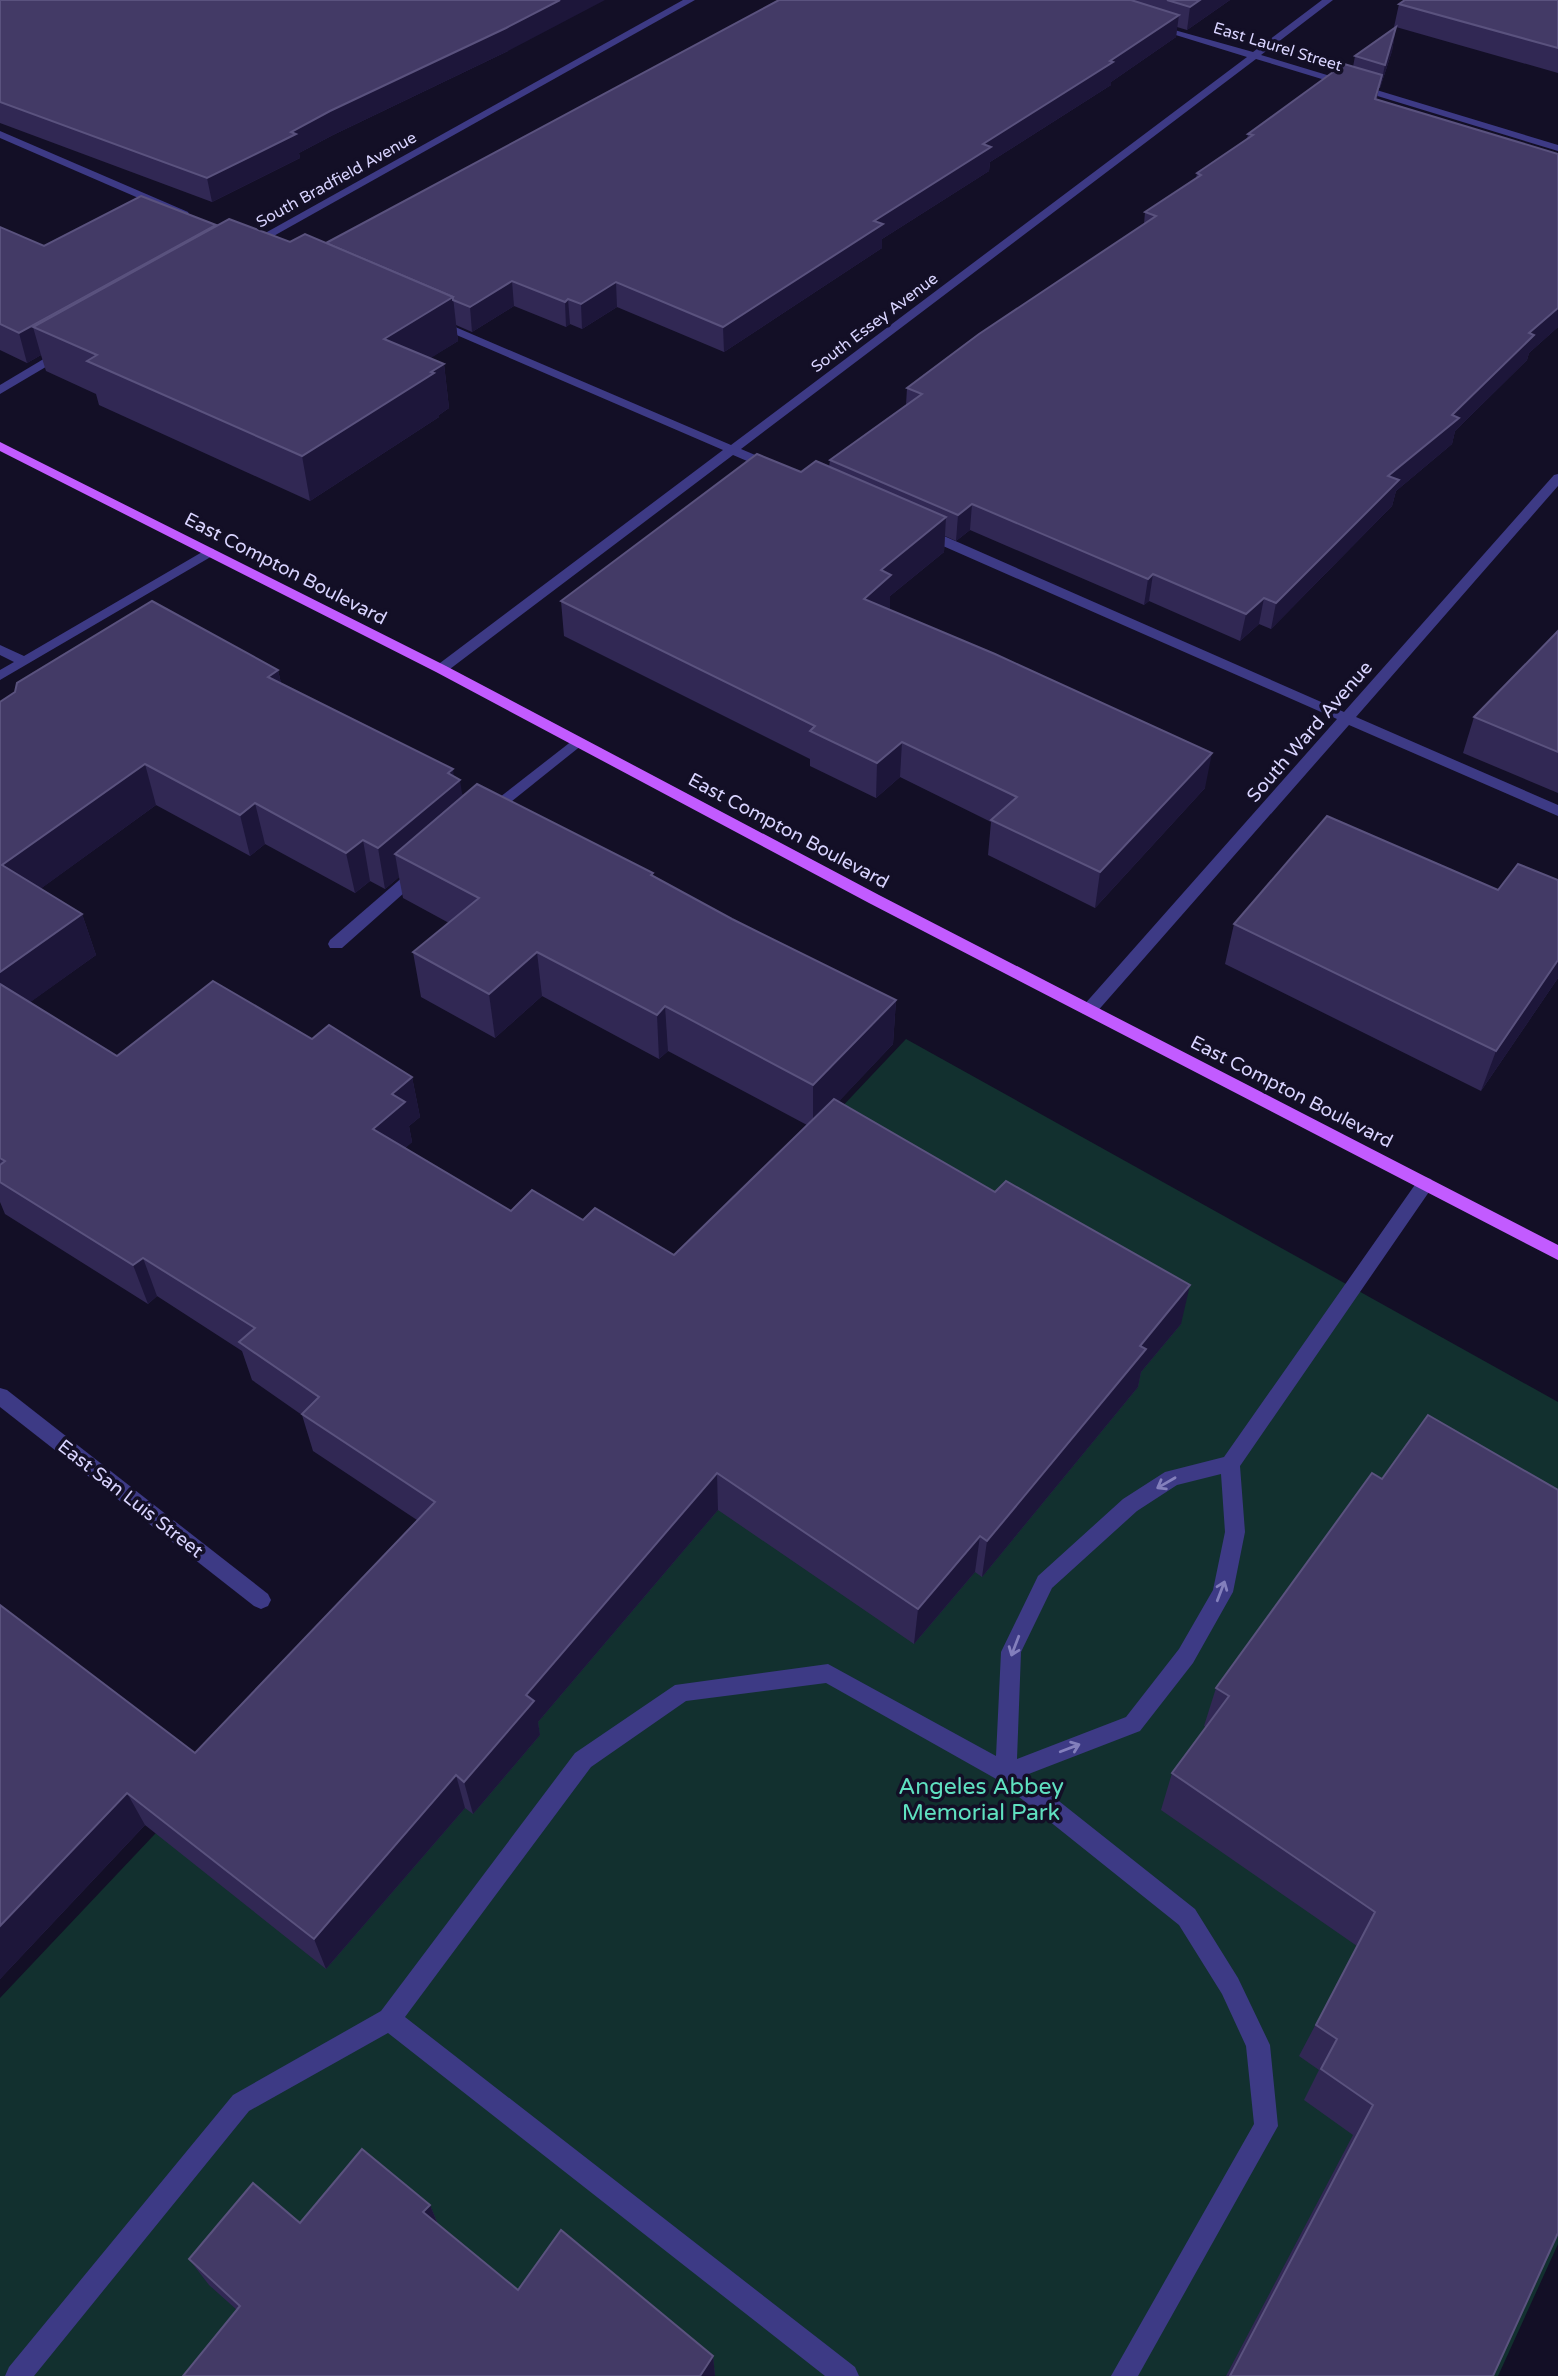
<svg xmlns="http://www.w3.org/2000/svg" width="1558" height="2376" font-family="'Varela Round',sans-serif">
<style>
.green{fill:#12302f}
.lines{fill:none;stroke-linecap:round;stroke-linejoin:round}
.minor{fill:#3d3a85;fill-rule:evenodd}
.major{fill:#c25bff;fill-rule:evenodd}
.wall{fill:#312854;fill-rule:evenodd}
.shaded-wall{fill:#1d163a}
.building{fill:#433a66;stroke:#5a527e;stroke-width:2}
.oneway{stroke:#837fbc}
.labels{text-anchor:middle;stroke-width:7;stroke-linejoin:round;paint-order:stroke}
.far-street-label{font-size:16px;fill:#d9d4ff;stroke:#130f26}
.street-label{font-size:19px;fill:#d9d4ff;stroke:#130f26}
.near-park-label{font-size:23px;fill:#5fe0c0;stroke:#130f26}
</style>
<rect width="100%" height="100%" fill="#130f26"/>
<!-- green -->
<polygon class="green" points="906,1039 1558,1402 1558,2244 1498,2376 0,2376 0,1998"/>
<g class="lines">
<!-- minor -->
<g class="minor">
<polygon points="683,0 695,0 252,248 242,246"/>
<polygon points="1322,0 1333,0 1261,55 1558,145 1558,151 1256,59 741,449 776,464 776,470 768,470 733,455 446,672 436,672 436,666 723,450 431,324 431,320 439,320 731,445 1247,57 1153,28 1153,24 1253,52"/>
<polygon points="0,131 188,212 189,214 180,216 0,138"/>
<polygon points="62,348 68,352 66,355 0,394 0,385"/>
<polygon points="1558,474 1558,486 1356,717 1558,805 1558,816 1349,725 1095,1014 1083,1014 1081,1010 1083,1006 1337,719 918,535 918,529 928,529 1344,712 1554,475"/>
<polygon points="209,548 214,549 214,555 0,680 0,670 14,662 0,655 0,645 24,656"/>
<polygon points="577,737 584,742 582,745 492,817 482,817 480,814 482,811"/>
<polygon points="417,868 422,869 425,873 422,877 342,948 330,948 328,944 330,940 412,869"/>
<path d="M1425,1177L1431,1179L1434,1184L1431,1189L1240,1466L1245,1532L1233,1592L1193,1663L1140,1731L1026,1775L1195,1909L1238,1978L1270,2045L1278,2126L1138,2376H1111L1254,2124L1246,2046L1222,1994L1179,1925L998,1780L826,1683L686,1701L591,1767L405,2017L855,2367L859,2376H825L388,2033L249,2111L34,2376H5L9,2367L233,2095L381,2011L575,1753L675,1685L828,1664L996,1756L1001,1652L1038,1576L1123,1499L1165,1472L1224,1457L1419,1179ZM1221,1474L1225,1532L1213,1590L1179,1649L1126,1717L1017,1759L1021,1652L1052,1588L1137,1511L1177,1485Z"/>
<polygon points="0,1388 7,1390 268,1594 271,1600 268,1606 261,1609 254,1606 0,1407"/>
</g>
<!-- major -->
<polygon class="major" points="0,442 446,666 879,895 1558,1245 1558,1260 869,903 436,672 0,451"/>
</g>
<!-- wall -->
<g class="wall">
<polygon points="0,0 508,51 333,135 299,153 300,158 212,202 0,123"/>
<polygon points="779,0 1230,0 1187,30 1177,27 1176,37 1111,82 1111,85 990,162 989,171 882,239 882,248 724,352 617,307 582,329 570,324 566,327 514,306 472,332 456,325 458,341 430,358 444,364 449,408 439,415 439,417 310,501 99,405 96,394 46,371 41,355 27,363 0,350 0,227 44,246 216,225 290,242 326,243"/>
<polygon points="1558,0 1558,73 1396,27 1392,51 1380,88 1379,88 1377,99 1558,154 1558,327 1529,353 1527,360 1455,431 1452,444 1396,491 1392,506 1271,629 1259,624 1240,641 1149,601 1144,605 970,530 956,541 945,536 944,552 890,596 890,610 1205,788 1095,908 988,855 991,822 900,777 876,798 810,766 810,759 564,636 561,601 801,472 829,467 830,460 906,405 907,388 1144,224 1145,212 1196,178 1197,173 1247,139 1248,134 1353,67 1355,56 1396,27 1394,27 1399,4"/>
<polygon points="1558,631 1558,793 1463,753 1474,717"/>
<path d="M278,670L281,683L454,776L463,796L653,877L732,919L896,1000L893,1044L838,1102L1181,1324L1141,1372L1138,1387L982,1577L975,1572L914,1644L718,1510L538,1722L540,1735L473,1814L465,1808L326,1969L145,1825L0,1979V1605L195,1753L417,1520L313,1451L302,1415L252,1380L242,1351L157,1296L148,1304L5,1214L0,1202V702ZM156,805L250,856L265,844L355,893L370,881L385,889L399,877L403,898L449,923L413,952L421,997L495,1038L542,996L659,1059L668,1051L807,1125L674,1255L583,1220L511,1211L405,1148L412,1142L409,1126L420,1117L412,1077L312,1039L117,1056L30,1002L96,955L82,914L40,889Z"/>
<polygon points="1558,880 1558,978 1481,1091 1225,964 1234,924 1498,890"/>
<polygon points="1372,1473 1493,2376 1226,2376 1353,2135 1304,2100 1319,2070 1299,2056 1357,1946 1161,1810 1172,1773 1206,1727 1204,1726 1216,1688"/>
<polygon points="430,2205 438,2224 518,2290 713,2356 715,2376 183,2376 237,2310 209,2285 189,2259 300,2223"/>
</g>
<!-- shaded-wall -->
<g class="shaded-wall">
<polygon points="560,0 605,0 508,51 333,135 299,153 300,158 212,202 207,178 330,111"/>
<polygon points="1200,0 1230,0 1187,30 1190,7"/>
<polygon points="1179,15 1176,37 1111,82 1111,85 990,162 989,171 882,239 882,248 724,352 723,327 983,144"/>
<polygon points="1396,27 1392,51 1380,88 1385,65"/>
<polygon points="216,225 33,327 41,355 27,363 19,333"/>
<polygon points="512,281 514,306 472,332 470,307"/>
<polygon points="616,282 617,307 582,329 581,304"/>
<polygon points="453,297 458,341 391,383 384,339"/>
<polygon points="568,299 570,324 566,327 565,302"/>
<polygon points="1558,308 1558,327 1529,353 1527,360 1455,431 1452,444 1396,491 1392,506 1271,629 1276,603 1388,476 1452,415 1529,333"/>
<polygon points="444,364 449,408 439,415 439,417 310,501 302,456"/>
<polygon points="972,504 970,530 956,541 958,515"/>
<polygon points="946,517 944,552 890,596 890,610 864,599 881,570"/>
<polygon points="1153,574 1149,601 1144,605 1148,579"/>
<polygon points="1264,598 1259,624 1240,641 1246,614"/>
<polygon points="278,670 287,711 268,677"/>
<polygon points="902,742 900,777 876,798 877,763"/>
<polygon points="1212,753 1205,788 1095,908 1100,872"/>
<polygon points="145,764 156,805 17,906 2,865"/>
<polygon points="453,769 455,784 460,780 466,820 395,854 399,877 385,889 378,848 448,773"/>
<polygon points="255,803 265,844 250,856 240,815"/>
<polygon points="363,840 370,881 355,893 346,853"/>
<polygon points="82,914 96,955 7,1019 0,1002 0,972"/>
<polygon points="537,952 542,996 495,1038 489,994"/>
<polygon points="1558,960 1558,978 1481,1091 1496,1051"/>
<polygon points="896,1000 893,1044 813,1129 813,1085"/>
<polygon points="665,1006 668,1051 659,1059 657,1015"/>
<polygon points="412,1077 420,1117 409,1126 412,1142 381,1169 373,1129 392,1094"/>
<polygon points="143,1258 157,1296 148,1304 133,1265"/>
<polygon points="1190,1285 1181,1324 1141,1372 1138,1387 982,1577 987,1541 1140,1346"/>
<polygon points="717,1473 718,1510 538,1722 540,1735 473,1814 464,1782 526,1695"/>
<polygon points="980,1536 975,1572 914,1644 918,1609"/>
<polygon points="456,1775 465,1808 326,1969 314,1939"/>
<polygon points="127,1793 145,1825 0,1979 0,1926"/>
<polygon points="430,2205 441,2232 423,2212"/>
<polygon points="713,2356 715,2376 700,2376"/>
</g>
<!-- building -->
<g class="building">
<polygon points="0,0 560,0 506,28 330,111 291,132 296,134 207,178 0,102"/>
<polygon points="779,0 1131,0 1179,15 1110,61 1113,62 983,144 991,147 874,221 883,224 723,327 616,282 581,304 568,299 565,302 512,281 470,307 453,300 453,297 326,243"/>
<polygon points="1167,0 1200,0 1190,7"/>
<polygon points="1405,0 1558,0 1558,48 1399,4"/>
<polygon points="1396,27 1385,65 1355,56"/>
<polygon points="1344,64 1382,75 1375,99 1558,154 1558,308 1529,333 1534,335 1452,415 1459,418 1388,476 1399,480 1276,603 1264,598 1246,614 1153,574 1148,579 972,504 958,515 830,460 922,394 907,388 979,334 1156,216 1145,212 1201,175 1197,173 1253,135 1248,134"/>
<polygon points="141,196 216,225 19,333 0,324 0,227 44,246"/>
<polygon points="229,219 290,242 305,234 453,297 384,339 444,364 431,372 434,373 302,456 87,361 97,355 33,327"/>
<polygon points="757,454 801,472 816,461 946,517 881,570 891,575 864,599 995,654 1212,753 1100,872 991,820 1017,797 902,742 877,763 810,731 815,726 561,601"/>
<polygon points="152,601 278,670 268,677 453,769 448,773 460,780 378,848 363,840 346,853 255,803 240,815 145,764 2,865 82,914 0,972 0,702 15,692 17,683"/>
<polygon points="1558,631 1558,752 1474,717"/>
<polygon points="477,784 653,873 651,875 732,919 896,1000 813,1085 665,1006 657,1015 537,952 489,994 413,952 479,898 395,854"/>
<polygon points="1327,816 1498,890 1518,864 1558,880 1558,960 1496,1051 1234,924"/>
<polygon points="213,981 312,1039 329,1025 412,1077 392,1094 405,1102 373,1129 511,1211 532,1190 583,1220 595,1208 674,1255 834,1099 995,1192 1006,1181 1190,1285 1140,1346 1146,1349 987,1541 980,1536 918,1609 717,1473 526,1695 534,1701 464,1782 456,1775 314,1939 127,1793 0,1926 0,1605 195,1753 435,1502 302,1414 319,1397 239,1342 255,1328 143,1258 133,1265 0,1182 0,1165 5,1161 0,1158 0,984 117,1056"/>
<polygon points="1428,1415 1558,1490 1558,2233 1493,2376 1230,2376 1373,2105 1321,2069 1337,2039 1316,2025 1375,1912 1172,1773 1229,1696 1216,1688 1372,1473 1382,1479"/>
<polygon points="362,2149 430,2205 423,2212 518,2290 561,2230 713,2356 700,2376 183,2376 240,2306 189,2259 253,2183 300,2223"/>
</g>
<!-- one-way arrows -->
<defs><path id="oneway-shaft" d="M-6 0H5M1.5-3L5.5 0L1.5 3" fill="none" stroke-width="1.6" stroke-linecap="round" stroke-linejoin="round" transform="scale(1.75)"/></defs>
<g class="oneway">
<use href="#oneway-shaft" transform="translate(1166 1483) rotate(150)"/>
<use href="#oneway-shaft" transform="translate(1221 1591) rotate(-69)"/>
<use href="#oneway-shaft" transform="translate(1015 1646) rotate(111)"/>
<use href="#oneway-shaft" transform="translate(1070 1748) rotate(-21)"/>
</g>
<g class="labels">
<!-- far-street labels -->
<g class="far-street-label">
<text transform="translate(1278 46) rotate(17)" y="6">East Laurel Street</text>
<text transform="translate(336 179) rotate(-29)" y="6">South Bradfield Avenue</text>
<text transform="translate(874 322) rotate(-37)" y="6">South Essey Avenue</text>
</g>
<!-- street labels -->
<g class="street-label">
<text transform="translate(286 568) rotate(27)" y="7">East Compton Boulevard</text>
<text transform="translate(1309 731) rotate(-49)" y="7">South Ward Avenue</text>
<text transform="translate(789 830) rotate(28)" y="7">East Compton Boulevard</text>
<text transform="translate(1292 1091) rotate(27)" y="7">East Compton Boulevard</text>
<text transform="translate(131 1498) rotate(38)" y="7">East San Luis Street</text>
</g>
<!-- near-park labels -->
<g class="near-park-label">
<text x="981" y="1794">Angeles Abbey<tspan x="981" dy="26">Memorial Park</tspan></text>
</g>
</g>
</svg>
